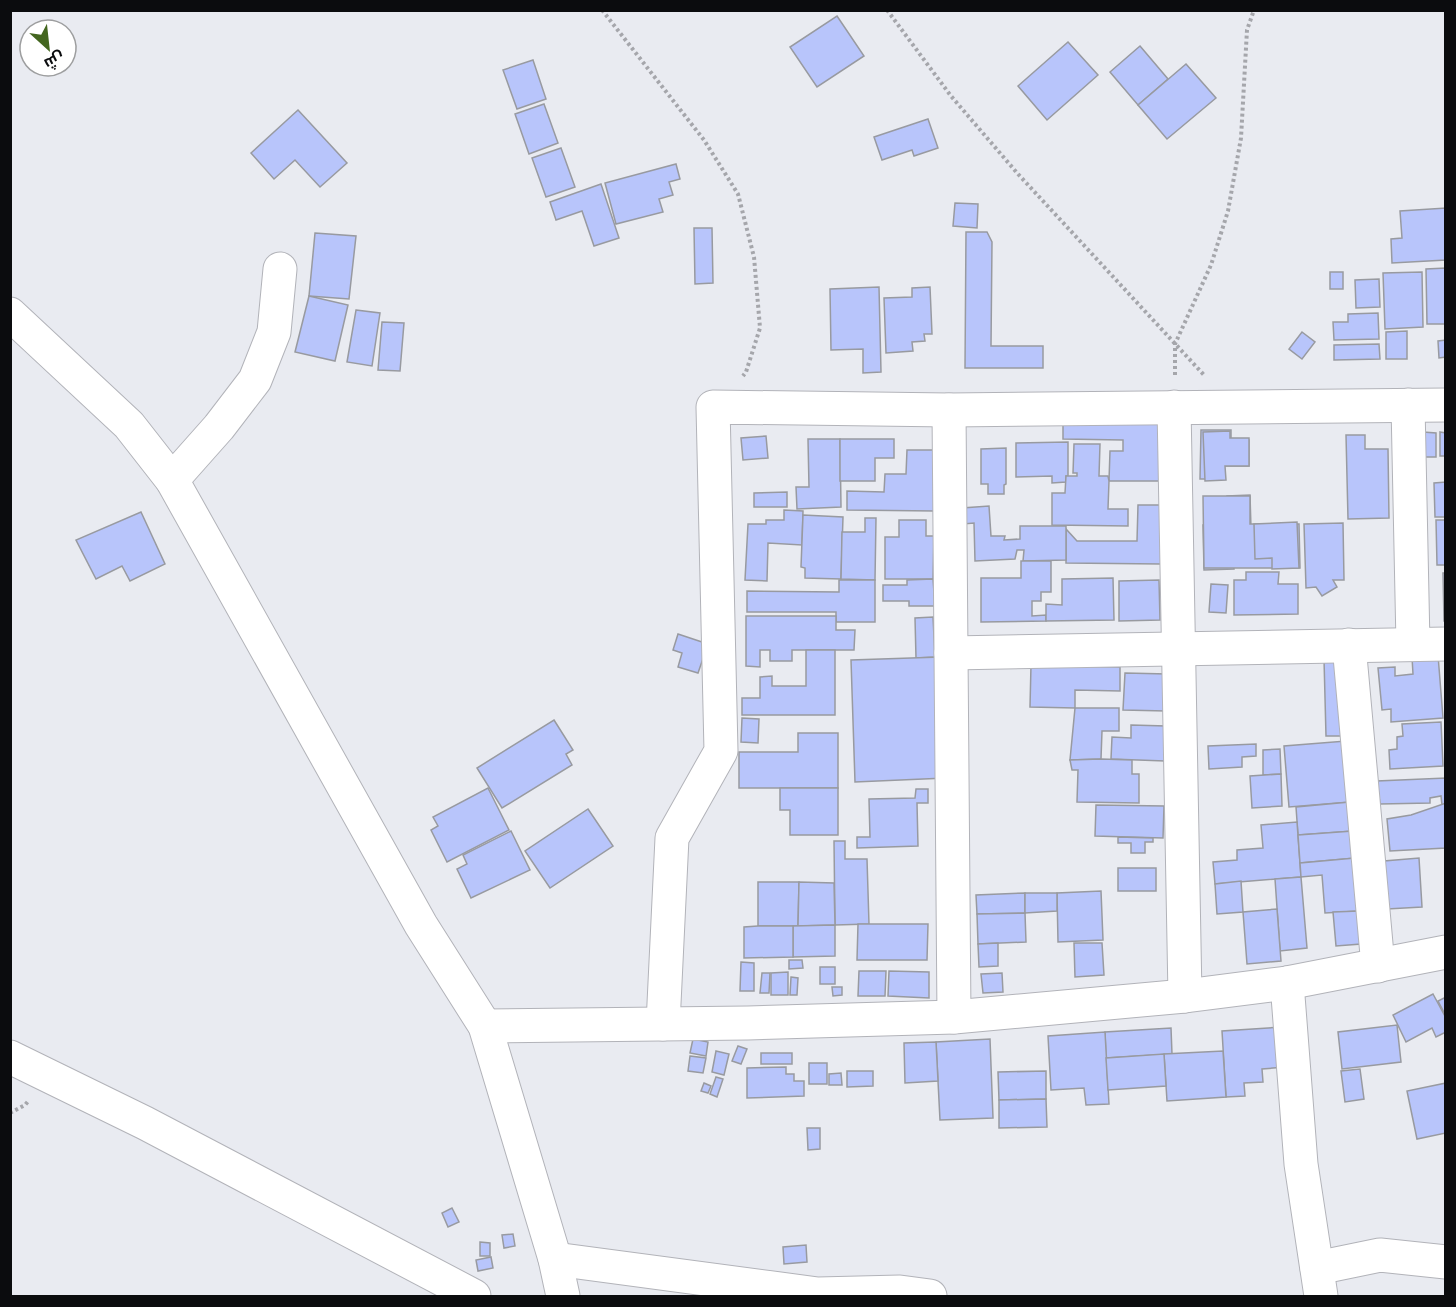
<svg xmlns="http://www.w3.org/2000/svg" width="1456" height="1307" font-family="'Alegreya Sans',Cairo,sans-serif">
<style>
.building{fill:#b8c5fb;stroke:#989aa0;stroke-width:1.5}
.lines{fill:none;stroke-linecap:round;stroke-linejoin:round}
.minor-casing{stroke:#b2b3b9;stroke-width:35}
.path{stroke:#a5a6ab;stroke-width:4;stroke-dasharray:3 3;stroke-linecap:butt}
.minor{stroke:#fff;stroke-width:33}
</style>
<rect width="100%" height="100%" fill="#e9ebf1"/>
<!-- building -->
<g class="building">
<polygon points="837,16 864,56 817,87 790,47"/>
<polygon points="1068,42 1098,75 1047,120 1018,86"/>
<polygon points="1140,46 1168,79 1138,105 1110,72"/>
<polygon points="533,60 546,99 517,109 503,70"/>
<polygon points="1186,64 1216,98 1167,139 1138,105"/>
<polygon points="544,104 558,143 529,154 515,114"/>
<polygon points="298,110 347,163 320,187 295,160 274,179 251,153"/>
<polygon points="928,119 938,148 914,156 912,150 882,160 874,137"/>
<polygon points="561,148 575,187 546,197 532,158"/>
<polygon points="676,164 680,179 669,182 673,195 659,199 663,212 616,224 605,183"/>
<polygon points="601,184 619,238 594,246 582,211 556,220 550,202"/>
<polygon points="955,203 978,204 977,228 953,226"/>
<polygon points="1446,208 1446,260 1392,263 1391,239 1402,238 1400,211"/>
<polygon points="694,228 712,228 713,283 695,284"/>
<polygon points="966,232 987,232 992,242 991,346 1043,346 1043,368 965,368"/>
<polygon points="315,233 356,236 349,299 309,296"/>
<polygon points="1446,268 1446,324 1427,324 1426,269"/>
<rect x="1330" y="272" width="13" height="17"/>
<polygon points="1422,272 1423,327 1385,329 1383,273"/>
<polygon points="1379,279 1380,307 1356,308 1355,280"/>
<polygon points="879,287 881,372 863,373 863,349 831,350 830,289"/>
<polygon points="930,287 932,334 924,334 925,341 912,342 913,351 886,353 884,298 912,297 912,288"/>
<polygon points="309,296 348,305 335,361 295,352"/>
<polygon points="356,310 380,313 372,366 347,362"/>
<polygon points="1378,313 1379,339 1334,340 1333,322 1348,322 1348,314"/>
<polygon points="382,322 404,323 400,371 378,370"/>
<polygon points="1407,331 1407,359 1386,359 1386,332"/>
<polygon points="1302,332 1315,342 1302,359 1289,349"/>
<polygon points="1446,340 1446,357 1439,358 1438,341"/>
<polygon points="1379,344 1380,359 1334,360 1334,345"/>
<polygon points="1063,419 1161,420 1160,481 1109,481 1110,451 1123,451 1123,440 1063,439"/>
<polygon points="1201,430 1231,430 1231,439 1249,440 1249,466 1224,466 1224,479 1200,479"/>
<polygon points="1230,431 1230,438 1249,438 1249,466 1225,466 1226,480 1205,481 1203,432"/>
<polygon points="1423,432 1436,433 1436,457 1423,457"/>
<polygon points="1440,432 1446,433 1446,456 1440,456"/>
<polygon points="1346,435 1365,435 1365,449 1388,449 1389,518 1348,519"/>
<polygon points="766,436 768,458 743,460 741,438"/>
<polygon points="808,439 840,439 841,507 797,509 796,487 809,487"/>
<polygon points="840,439 894,439 894,458 875,458 875,481 840,481"/>
<polygon points="1068,442 1068,476 1066,476 1066,482 1052,483 1052,476 1016,477 1016,443"/>
<polygon points="1074,444 1100,444 1099,476 1108,476 1109,481 1108,509 1128,509 1128,526 1052,525 1052,493 1065,493 1066,476 1077,476 1077,473 1073,473"/>
<polygon points="1006,448 1006,484 1004,485 1004,494 988,494 988,484 981,484 981,449"/>
<polygon points="907,450 936,450 935,511 847,510 847,491 884,492 885,474 906,474"/>
<polygon points="1446,482 1446,517 1435,517 1434,483"/>
<polygon points="787,492 787,507 754,507 754,493"/>
<polygon points="1250,495 1252,561 1233,561 1234,569 1204,570 1203,525 1228,523 1227,496"/>
<polygon points="1203,496 1250,496 1250,524 1299,524 1300,568 1204,568"/>
<polygon points="1138,505 1162,505 1161,564 1066,563 1066,529 1077,541 1137,541"/>
<polygon points="989,506 991,536 1005,536 1004,540 1020,539 1020,526 1066,526 1066,560 1023,561 1024,550 1017,550 1015,559 975,561 974,523 963,524 962,508"/>
<polygon points="784,510 803,511 802,545 768,543 767,581 745,580 748,524 766,524 766,520 784,520"/>
<polygon points="141,512 165,564 130,581 122,566 96,579 76,540"/>
<polygon points="803,515 843,517 841,579 805,578 805,568 801,567"/>
<polygon points="865,518 876,518 875,580 841,579 842,532 865,532"/>
<polygon points="899,520 926,520 926,536 934,536 933,579 885,579 885,537 899,537"/>
<polygon points="1436,520 1446,520 1446,565 1437,565"/>
<polygon points="1297,522 1299,568 1272,569 1272,558 1255,559 1254,524"/>
<polygon points="1343,523 1344,580 1333,580 1337,587 1322,596 1316,587 1306,588 1304,524"/>
<polygon points="1021,561 1051,561 1051,592 1041,592 1041,601 1032,601 1032,616 1046,615 1046,621 981,622 981,578 1021,578"/>
<polygon points="1246,572 1279,572 1278,584 1298,584 1298,614 1234,615 1234,580 1246,580"/>
<polygon points="1443,573 1446,573 1446,621 1444,621"/>
<polygon points="1113,578 1114,620 1046,621 1046,604 1062,605 1062,579"/>
<polygon points="933,579 935,606 909,606 909,601 883,601 883,585 907,585 907,580"/>
<polygon points="839,580 875,580 875,622 836,622 836,612 747,612 747,591 839,592"/>
<polygon points="1159,580 1160,620 1119,621 1119,581"/>
<polygon points="1211,584 1228,585 1226,613 1209,612"/>
<polygon points="746,616 836,616 836,630 855,630 854,650 792,650 792,661 770,661 770,650 760,650 760,667 746,666"/>
<polygon points="933,617 935,657 916,658 915,618"/>
<polygon points="678,634 708,644 698,673 678,667 682,653 673,650"/>
<polygon points="806,650 835,650 835,715 742,715 742,698 760,698 760,677 772,676 772,686 806,686"/>
<polygon points="1438,655 1443,718 1391,722 1391,709 1382,710 1378,668 1395,667 1395,676 1413,674 1412,657"/>
<polygon points="941,657 946,778 855,782 851,660"/>
<polygon points="1324,659 1343,659 1344,736 1326,736"/>
<polygon points="1031,665 1120,667 1120,691 1075,690 1075,708 1030,707"/>
<polygon points="1125,673 1167,674 1166,711 1123,710"/>
<polygon points="1075,708 1119,708 1119,731 1102,731 1101,759 1070,760"/>
<polygon points="742,718 759,719 758,743 741,742"/>
<polygon points="554,720 573,750 566,754 572,765 502,808 477,768"/>
<polygon points="1441,722 1443,766 1390,769 1389,750 1397,749 1397,737 1403,736 1402,724"/>
<polygon points="1131,725 1166,726 1165,761 1111,759 1112,737 1131,738"/>
<polygon points="798,733 838,733 838,788 739,788 739,752 798,752"/>
<polygon points="1346,741 1350,802 1289,807 1284,746"/>
<polygon points="1256,744 1256,756 1242,757 1242,767 1209,769 1208,746"/>
<polygon points="1280,749 1281,774 1263,775 1263,750"/>
<polygon points="1101,759 1132,760 1132,774 1139,774 1139,803 1077,802 1078,770 1072,770 1070,760"/>
<polygon points="1281,774 1282,806 1252,808 1250,776"/>
<polygon points="1446,778 1446,804 1442,805 1441,796 1430,798 1430,803 1380,804 1377,781"/>
<polygon points="488,788 509,830 447,862 431,830 438,826 433,817"/>
<polygon points="780,788 838,788 838,835 790,835 790,810 780,810"/>
<polygon points="916,789 928,789 928,803 917,803 918,846 857,848 857,837 870,837 869,799 915,798"/>
<polygon points="1350,802 1353,831 1298,835 1296,807"/>
<polygon points="1446,803 1446,848 1390,851 1387,819 1411,815"/>
<polygon points="1096,805 1164,806 1163,838 1095,836"/>
<polygon points="588,809 613,846 550,888 525,851"/>
<polygon points="1297,822 1301,877 1215,884 1213,862 1237,860 1237,850 1263,848 1261,825"/>
<polygon points="511,831 530,870 471,898 457,869 467,864 463,855"/>
<polygon points="1353,831 1355,858 1300,863 1298,835"/>
<polygon points="1118,837 1153,838 1153,842 1145,842 1145,853 1131,853 1131,843 1118,843"/>
<polygon points="834,841 845,841 845,859 867,859 869,924 835,925"/>
<polygon points="1355,858 1359,911 1325,913 1322,875 1301,877 1300,863"/>
<polygon points="1419,858 1422,907 1387,909 1384,861"/>
<rect x="1118" y="868" width="38" height="23"/>
<polygon points="1301,877 1307,948 1280,951 1275,879"/>
<polygon points="1241,881 1243,912 1217,914 1215,884"/>
<polygon points="758,882 799,882 798,926 758,926"/>
<polygon points="799,882 834,883 835,925 798,926"/>
<polygon points="1101,891 1103,940 1058,942 1057,893"/>
<polygon points="1025,893 1025,913 977,914 976,895"/>
<polygon points="1025,893 1057,893 1057,911 1025,913"/>
<polygon points="1277,909 1281,961 1247,964 1243,912"/>
<polygon points="1359,911 1361,944 1336,946 1333,912"/>
<polygon points="1025,913 1026,942 978,944 977,914"/>
<polygon points="858,924 928,924 927,960 857,960"/>
<polygon points="835,925 835,956 793,957 793,926"/>
<polygon points="758,926 793,926 793,957 744,958 744,927"/>
<polygon points="998,943 998,966 979,967 978,944"/>
<polygon points="1074,943 1102,943 1104,975 1075,977"/>
<polygon points="789,960 802,960 803,968 789,969"/>
<polygon points="741,962 754,963 754,991 740,991"/>
<rect x="820" y="967" width="15" height="17"/>
<polygon points="859,971 886,971 885,996 858,996"/>
<polygon points="889,971 929,972 929,998 888,996"/>
<polygon points="788,972 788,995 771,995 771,973"/>
<polygon points="762,973 770,973 769,993 760,993"/>
<polygon points="1002,973 1003,992 983,993 981,974"/>
<polygon points="791,977 798,978 797,995 790,995"/>
<polygon points="832,987 842,987 842,995 833,996"/>
<polygon points="1433,994 1446,1018 1446,1032 1436,1037 1432,1028 1406,1042 1393,1015"/>
<polygon points="1446,997 1446,1016 1438,1001"/>
<polygon points="1397,1025 1401,1062 1342,1069 1338,1032"/>
<polygon points="1283,1027 1285,1067 1262,1069 1263,1082 1244,1083 1245,1096 1226,1097 1222,1031"/>
<polygon points="1171,1028 1172,1054 1106,1058 1105,1032"/>
<polygon points="1105,1032 1109,1104 1086,1105 1084,1088 1051,1090 1048,1036"/>
<polygon points="693,1039 708,1042 706,1056 690,1053"/>
<polygon points="990,1039 993,1118 940,1120 936,1042"/>
<polygon points="936,1042 938,1081 905,1083 904,1043"/>
<polygon points="738,1046 747,1049 741,1064 732,1061"/>
<polygon points="716,1051 729,1054 724,1075 712,1072"/>
<polygon points="1223,1051 1226,1097 1167,1101 1164,1054"/>
<rect x="761" y="1053" width="31" height="11"/>
<polygon points="1164,1054 1166,1086 1108,1090 1106,1058"/>
<polygon points="690,1056 706,1058 703,1073 688,1071"/>
<rect x="809" y="1063" width="18" height="21"/>
<polygon points="786,1067 786,1074 794,1074 794,1081 804,1081 804,1096 747,1098 747,1068"/>
<polygon points="1360,1069 1364,1099 1345,1102 1341,1071"/>
<polygon points="847,1071 873,1071 873,1086 847,1087"/>
<polygon points="1046,1071 1046,1099 999,1100 998,1072"/>
<polygon points="841,1073 842,1085 829,1085 829,1074"/>
<polygon points="716,1077 723,1079 717,1097 710,1094"/>
<polygon points="704,1083 711,1086 708,1093 701,1091"/>
<polygon points="1446,1083 1446,1133 1417,1139 1407,1091"/>
<polygon points="1046,1099 1047,1127 999,1128 999,1100"/>
<polygon points="807,1128 820,1128 820,1149 808,1150"/>
<polygon points="452,1208 459,1222 448,1227 442,1213"/>
<polygon points="513,1234 515,1246 504,1248 502,1235"/>
<polygon points="480,1242 490,1243 490,1256 480,1256"/>
<polygon points="806,1245 807,1262 784,1264 783,1247"/>
<polygon points="491,1257 493,1268 478,1271 476,1260"/>
</g>
<g class="lines">
<defs>
<g id="minor">
<polyline points="10,314 129,425 172,480 421,925 485,1026 555,1259 563,1296"/>
<polyline points="1408,405 1413,644"/>
<polyline points="1174,407 1185,996"/>
<polyline points="949,410 954,1017"/>
<polyline points="172,480 219,427 255,380 274,332 280,269"/>
<polyline points="1349,645 1378,966"/>
<polyline points="951,653 1446,644"/>
<polyline points="1287,983 1301,1164 1321,1296"/>
<polyline points="663,1024 672,838 721,751 713,407 949,410 1446,405"/>
<polyline points="485,1026 748,1023 954,1017 1185,996 1287,983 1446,952"/>
<polyline points="10,1057 145,1123 474,1296"/>
<polyline points="555,1259 818,1294 900,1292 930,1296"/>
<polyline points="1317,1268 1380,1255 1446,1262"/>
</g>
</defs>
<!-- minor casing -->
<use href="#minor" class="minor-casing"/>
<!-- path -->
<g class="path">
<polyline points="602,10 704,140 738,194 754,257 760,328 746,372 743,376"/>
<polyline points="887,10 951,96 1018,174 1204,375"/>
<polyline points="1175,375 1175,344 1211,265 1228,211 1241,138 1247,30 1254,10"/>
<polyline points="10,1113 25,1105 29,1100"/>
</g>
<!-- minor -->
<use href="#minor" class="minor"/>
</g>
<!-- border -->
<rect width="1456" height="1307" fill="none" stroke="#0b0c0e" stroke-width="24"/>
<!-- north arrow -->
<g transform="translate(48 48) rotate(153)"><circle r="28" fill="#ffffff" stroke="#9d9e9f" stroke-width="1.5"/>
<path d="M0-4.5L10 22L0 15L-10 22Z" fill="#43661f"/>
<text y="-9" font-size="16" font-weight="bold" text-anchor="middle" fill="#0b0c0e">ش</text>
</g>
</svg>
